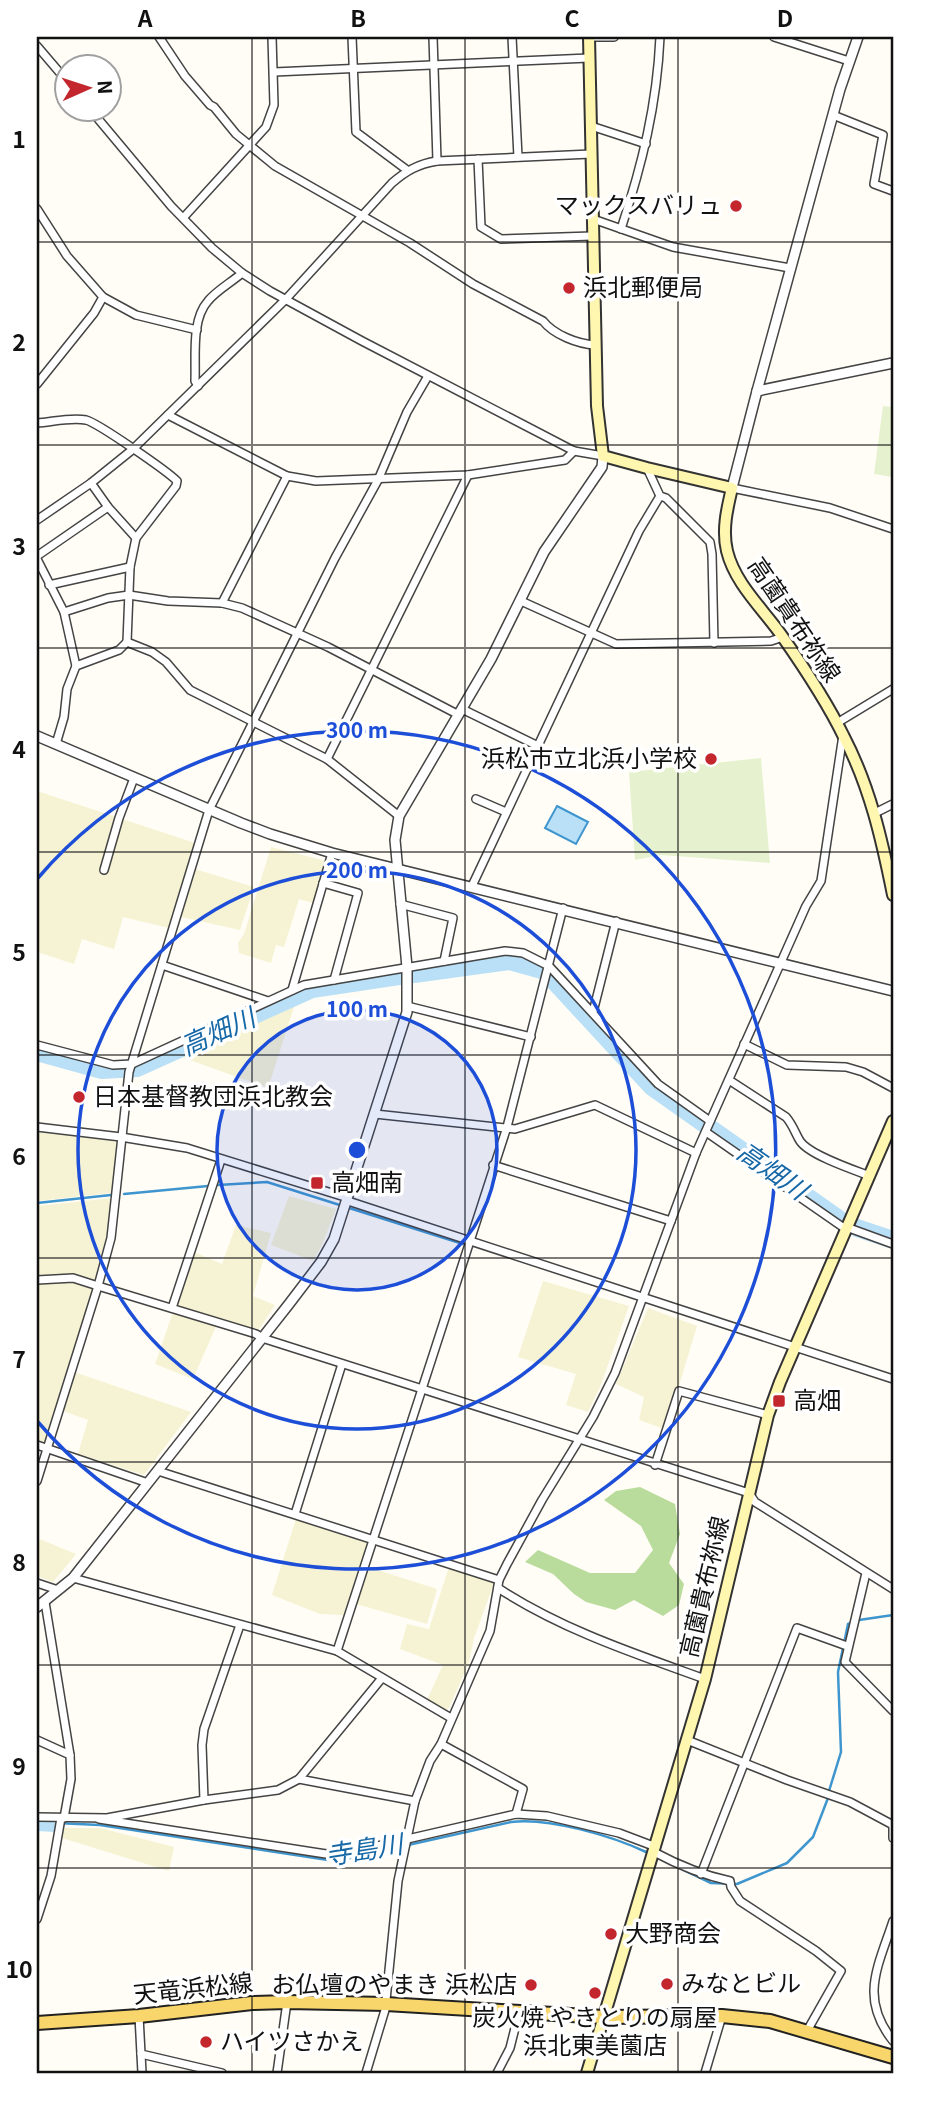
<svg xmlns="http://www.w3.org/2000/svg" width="930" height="2110" font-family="Georgia,'Noto Sans JP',serif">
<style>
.farmland{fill:#f6f3d4}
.forest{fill:#b9dc9c}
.pitch{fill:#e6f2cf}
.water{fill:#b9e0f7;stroke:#3f96cf;stroke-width:2}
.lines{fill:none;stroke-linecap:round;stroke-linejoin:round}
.stream{stroke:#3f96cf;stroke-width:2.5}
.river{stroke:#b9e0f7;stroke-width:18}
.minor-casing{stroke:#444;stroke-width:10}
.tertiary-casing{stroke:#444;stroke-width:12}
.secondary-casing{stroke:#333;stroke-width:14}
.primary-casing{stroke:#222;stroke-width:16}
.minor{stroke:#fff;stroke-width:7}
.tertiary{stroke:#fff;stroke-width:9}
.secondary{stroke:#fff6b0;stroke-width:10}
.primary{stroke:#f9d66b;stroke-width:12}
.grid{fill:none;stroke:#111;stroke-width:2;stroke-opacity:0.55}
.ring{fill:none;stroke:#1d4ed8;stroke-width:3.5}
.poi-dot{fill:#c4262e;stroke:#fff;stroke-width:2.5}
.labels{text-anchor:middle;stroke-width:7;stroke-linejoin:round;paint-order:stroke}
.poi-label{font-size:24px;fill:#111;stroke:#fff;text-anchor:start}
.street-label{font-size:24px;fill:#111;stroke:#fff}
.water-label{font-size:26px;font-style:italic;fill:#1768a6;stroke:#fff}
.centre{fill:#1d4ed8;stroke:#fff;stroke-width:3.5}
.ring-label{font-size:21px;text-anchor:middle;font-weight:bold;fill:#1d4ed8;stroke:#fff;stroke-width:7;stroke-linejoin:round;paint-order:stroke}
.neatline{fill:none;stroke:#111;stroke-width:2.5}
.grid-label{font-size:23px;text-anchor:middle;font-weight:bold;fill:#111}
</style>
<rect width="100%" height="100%" fill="#fffdf5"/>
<!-- farmland -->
<g class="farmland">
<polygon points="37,791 195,843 169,928 123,917 114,949 82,939 74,964 37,952"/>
<polygon points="271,847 326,861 313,903 299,899 284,947 276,945 271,963 239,953 238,943 244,934"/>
<polygon points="195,869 254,887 240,930 181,917"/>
<polygon points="296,1001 268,1088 176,1055"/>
<polygon points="37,1129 118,1142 111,1193 37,1201"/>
<polygon points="289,1196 336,1209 322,1245 313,1261 271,1245"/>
<polygon points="112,1198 108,1237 97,1279 94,1280 60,1275 37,1277 37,1206"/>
<polygon points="236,1225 271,1233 253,1296 275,1305 256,1334 218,1322 193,1379 155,1364 194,1252 222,1264"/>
<polygon points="70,1281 94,1289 46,1443 43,1444 37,1442 37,1283"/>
<polygon points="543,1281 629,1306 600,1387 588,1412 566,1405 576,1374 518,1357"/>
<polygon points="648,1308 697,1326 678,1389 662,1428 639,1420 644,1397 616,1384"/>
<polygon points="77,1373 191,1412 144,1475 78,1454 88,1420 63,1411 75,1374"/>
<polygon points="296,1519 366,1541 367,1544 344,1615 320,1614 272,1595"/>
<polygon points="37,1538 76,1554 53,1582 37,1576"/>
<polygon points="368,1567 437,1589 427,1624 356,1604"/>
<polygon points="449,1567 494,1583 474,1638 469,1662 449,1708 445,1710 427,1700 443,1665 400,1649 407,1624 429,1629"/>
<polygon points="64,1828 100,1828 174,1847 169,1871 62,1838"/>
</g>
<!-- forest -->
<polygon class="forest" points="640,1487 675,1504 680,1534 669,1563 684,1584 679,1605 663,1616 634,1600 615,1610 586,1602 574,1594 553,1574 525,1562 538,1550 590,1573 635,1573 653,1550 641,1526 604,1500 616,1491"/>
<!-- pitch -->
<g class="pitch">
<polygon points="883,406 893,407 893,477 874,474"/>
<polygon points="761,758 770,863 661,855 635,860 629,772"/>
</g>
<!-- water -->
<polygon class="water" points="557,806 588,822 576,844 545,828"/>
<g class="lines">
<!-- stream -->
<g class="stream">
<polyline points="218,1185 267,1182 463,1244"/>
<polyline points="124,1194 208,1186"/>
<polyline points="37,1203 111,1195"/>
<polyline points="829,1791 841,1752 838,1672 848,1624 859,1620 893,1615"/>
<path d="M56,1823L100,1825L328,1860L350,1858L511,1822C548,1817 612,1836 646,1852"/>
<polyline points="684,1870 711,1883 737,1884 787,1863 813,1837 828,1798"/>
</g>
<!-- river -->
<g class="river">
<polyline points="414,974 509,961 542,970"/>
<polyline points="553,980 652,1087 839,1219"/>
<polyline points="37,1052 102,1070 137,1068 312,989 399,976"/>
<polyline points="857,1228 893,1240"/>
<polyline points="37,1822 56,1823"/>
</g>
<defs>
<g id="minor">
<path d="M159,37L185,76L210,105L214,107L236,134L275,166L410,243L473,284L543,321C554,335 578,344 595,345"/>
<polyline points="352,37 356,132 407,170"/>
<polyline points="433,37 437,161"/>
<polyline points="512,37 518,157"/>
<polyline points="589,37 614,37"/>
<polyline points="774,37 849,61"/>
<polyline points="37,46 66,80"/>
<polyline points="274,72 589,58"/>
<polyline points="89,108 171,206 212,248 242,273 270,291 362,341 574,451 603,456"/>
<polyline points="833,115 883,135 874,184 893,191"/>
<polyline points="591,126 646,144"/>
<polyline points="478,159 481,227 501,239 592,236"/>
<polyline points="37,209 67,256 103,297 136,315 197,330"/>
<polyline points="184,217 266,127 274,105 272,37"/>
<polyline points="593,219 673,247 790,268"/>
<path d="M621,229C642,165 657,105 660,37"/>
<polyline points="37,384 94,313 103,297"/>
<path d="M198,386L195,381C196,356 191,320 208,301C217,290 232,282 242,273"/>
<polyline points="168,415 287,476 316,481 468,475 565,460 574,451"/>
<path d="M37,423C52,422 71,417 86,420C98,423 167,471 177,481L176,486L136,538L130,567L127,642L152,652L166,662L190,690L327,759L399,816"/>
<polyline points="647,468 660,496 666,498 710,542 712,554 714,643"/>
<polyline points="91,483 108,507 136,538"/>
<polyline points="732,488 830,508 893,529"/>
<path d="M37,520L91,483L132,450L286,299L392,183C406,171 418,164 437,161L591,154"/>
<polyline points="37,556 108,507"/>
<polyline points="37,559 64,612 76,666 67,689 64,717 56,744"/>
<polyline points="49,585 130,567"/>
<polyline points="521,601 616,644 771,641 783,637"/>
<polyline points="222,603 287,476"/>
<polyline points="64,612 108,598 129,595 168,601 222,603 242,608 328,647 459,715"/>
<polyline points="76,666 119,650 127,642"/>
<polyline points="462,709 538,746"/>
<polyline points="837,723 893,689"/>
<polyline points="327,759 468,475"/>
<polyline points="476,799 506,812"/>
<polyline points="875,813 893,804"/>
<polyline points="104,870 119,818 134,778"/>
<polyline points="323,883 358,893 334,980"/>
<polyline points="472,886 639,531 660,496"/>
<polyline points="400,904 453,918 444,961"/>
<polyline points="162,965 268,1001"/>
<polyline points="292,990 332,853"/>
<polyline points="407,1006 531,1037"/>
<polyline points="593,1012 616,921"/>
<polyline points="744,1044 787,1065 846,1067 863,1072 893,1088"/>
<polyline points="37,1045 113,1065 132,1064 304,985 505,951 523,953 549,966 658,1084 710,1121"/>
<path d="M729,1080L786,1117C793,1125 795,1133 800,1141C809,1155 854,1170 870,1176"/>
<polyline points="375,1114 515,1129 595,1105 696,1153"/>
<polyline points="37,1127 121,1137 187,1148 348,1198"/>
<polyline points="706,1132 847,1230"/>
<polyline points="493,1165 671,1221"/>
<polyline points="348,1201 893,1379"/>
<polyline points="849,1228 893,1244"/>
<polyline points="37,1280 73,1278 98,1286 256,1334 262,1338 749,1493 755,1502 893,1589"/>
<polyline points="172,1308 221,1160"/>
<polyline points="37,1445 148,1483"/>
<polyline points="655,1465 679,1391 768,1415"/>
<polyline points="158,1471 499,1580"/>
<polyline points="37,1481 98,1286 111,1238 129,1072 209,810 335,558 378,480 407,412 428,376"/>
<polyline points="295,1514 342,1364"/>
<polyline points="866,1573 845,1662 893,1711"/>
<polyline points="73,1578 337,1651 451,1718"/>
<polyline points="37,1583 58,1590"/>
<path d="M498,1588C563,1630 633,1653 705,1679"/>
<polyline points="45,1602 70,1755"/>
<polyline points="337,1651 507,1127 563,908"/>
<polyline points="37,1740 70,1755 71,1779 64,1818"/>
<polyline points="687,1740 787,1780 850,1802 893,1825"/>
<polyline points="441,1744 523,1789 516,1814"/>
<polyline points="299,1779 415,1801"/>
<polyline points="204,1800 202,1745 204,1729 240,1625"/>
<polyline points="37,1817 107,1818 204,1800 278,1790 299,1779 382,1678"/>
<polyline points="99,1819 326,1854 364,1849 516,1814 547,1816 619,1833 656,1847"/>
<polyline points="893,1827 893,1838"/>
<path d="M654,1852C680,1866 702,1875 730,1881L731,1887L740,1901L816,1951L841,1971L807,2031"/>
<polyline points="701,1874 797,1628 847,1646"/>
<polyline points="37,1919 51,1876 61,1818"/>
<path d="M893,1921C878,1967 859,1998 893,2041"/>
<polyline points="139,2016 141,2054 222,2073"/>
<polyline points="141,2054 142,2073"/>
<polyline points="277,2073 287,2002"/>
<polyline points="366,2073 385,2010 398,1881 415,1801 430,1761 441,1744 490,1631 499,1580 507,1564 542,1500 593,1417 615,1373 696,1153 806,906 821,881 843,735"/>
<polyline points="497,2073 510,2048 519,2012"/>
<polyline points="705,2073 722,2016"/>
</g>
<g id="tertiary">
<polyline points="757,391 840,89 858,37"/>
<polyline points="732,488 757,391 893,363"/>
<polyline points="37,736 241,823 270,834 332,853 893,991"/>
<polyline points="37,1607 73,1578 289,1304 321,1262 334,1239 407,1012 407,967 395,840 399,816 491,659 544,552 602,467 603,456"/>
</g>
<g id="secondary">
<path d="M589,37L597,406L603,456L647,468L732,488C727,509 722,530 727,551C735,584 764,610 782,636C803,666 828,704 844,737C870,787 882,840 893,895"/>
<polyline points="587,2073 705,1679 768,1415 780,1382 893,1121"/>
</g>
<polyline id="primary" points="37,2023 139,2016 252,2003 287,2002 386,2004 604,2017 722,2016 770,2021 893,2057"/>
</defs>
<!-- minor casing -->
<use href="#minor" class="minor-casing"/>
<!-- tertiary casing -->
<use href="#tertiary" class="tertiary-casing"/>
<!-- secondary casing -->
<use href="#secondary" class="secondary-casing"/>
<!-- primary casing -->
<use href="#primary" class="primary-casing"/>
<!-- minor -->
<use href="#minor" class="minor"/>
<!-- tertiary -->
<use href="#tertiary" class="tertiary"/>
<!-- secondary -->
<use href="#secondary" class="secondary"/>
<!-- primary -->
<use href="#primary" class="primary"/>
</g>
<!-- grid -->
<path class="grid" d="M252,37V2073M465,37V2073M678,37V2073M37,242H893M37,445H893M37,648H893M37,852H893M37,1055H893M37,1258H893M37,1462H893M37,1665H893M37,1868H893"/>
<!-- distance rings -->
<circle cx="357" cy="1150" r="140" fill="#1d4ed8" fill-opacity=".12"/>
<g class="ring">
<circle cx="357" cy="1150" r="140"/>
<circle cx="357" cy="1150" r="279"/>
<path d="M38 878A419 419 0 1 1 38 1422"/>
</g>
<!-- markers -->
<g class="poi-dot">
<circle cx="736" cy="206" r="7"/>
<circle cx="569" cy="288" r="7"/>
<circle cx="711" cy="759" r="7"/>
<circle cx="79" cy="1097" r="7"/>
<rect x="310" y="1176" width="14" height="14" rx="3.5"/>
<rect x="772" y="1394" width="14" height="14" rx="3.5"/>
<circle cx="611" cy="1934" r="7"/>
<circle cx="667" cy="1984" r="7"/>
<circle cx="531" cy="1985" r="7"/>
<circle cx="595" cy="1993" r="7"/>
<circle cx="206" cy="2042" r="7"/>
</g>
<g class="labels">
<!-- poi labels -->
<g class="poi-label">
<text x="722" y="214" text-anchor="end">マックスバリュ</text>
<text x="583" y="296">浜北郵便局</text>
<text x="697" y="767" text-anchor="end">浜松市立北浜小学校</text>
<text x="93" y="1105">日本基督教団浜北教会</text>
<text x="331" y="1191">高畑南</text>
<text x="793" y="1409">高畑</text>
<text x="625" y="1942">大野商会</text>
<text x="681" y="1992">みなとビル</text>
<text x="517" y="1993" text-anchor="end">お仏壇のやまき 浜松店</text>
<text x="595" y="2026" text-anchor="middle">炭火焼 やきとりの扇屋<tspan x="595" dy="28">浜北東美薗店</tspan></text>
<text x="220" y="2050">ハイツさかえ</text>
</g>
<!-- street labels -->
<g class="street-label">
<text transform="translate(794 620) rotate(56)" y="8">高薗貴布祢線</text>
<text transform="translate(705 1587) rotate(-77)" y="8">高薗貴布祢線</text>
<text transform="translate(193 1989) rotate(-6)" y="8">天竜浜松線</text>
</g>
<!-- water labels -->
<g class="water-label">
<text transform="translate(218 1032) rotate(-24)" y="9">高畑川</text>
<text transform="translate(772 1171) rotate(35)" y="9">高畑川</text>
<text transform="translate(364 1850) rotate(-9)" y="9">寺島川</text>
</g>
</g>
<circle cx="357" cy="1150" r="10" class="centre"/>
<g class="ring-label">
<text x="357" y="738">300 m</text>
<text x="357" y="878">200 m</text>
<text x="357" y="1017">100 m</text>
</g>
<!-- border -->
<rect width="930" height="2110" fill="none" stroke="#ffffff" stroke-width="77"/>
<!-- north arrow -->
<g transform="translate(88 88) rotate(87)"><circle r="33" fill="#ffffff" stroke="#a0a0a0" stroke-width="2"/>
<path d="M0-5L12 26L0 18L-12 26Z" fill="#c4262e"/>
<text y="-10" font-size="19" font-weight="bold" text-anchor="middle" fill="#111111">N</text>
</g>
<rect x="38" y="38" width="854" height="2034" class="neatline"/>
<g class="grid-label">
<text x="145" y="27">A</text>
<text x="358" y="27">B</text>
<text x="572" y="27">C</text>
<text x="785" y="27">D</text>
<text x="19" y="148">1</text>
<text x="19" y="351">2</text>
<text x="19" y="555">3</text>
<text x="19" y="758">4</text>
<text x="19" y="961">5</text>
<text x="19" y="1165">6</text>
<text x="19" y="1368">7</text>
<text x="19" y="1571">8</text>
<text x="19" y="1775">9</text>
<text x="19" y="1978">10</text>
</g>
</svg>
